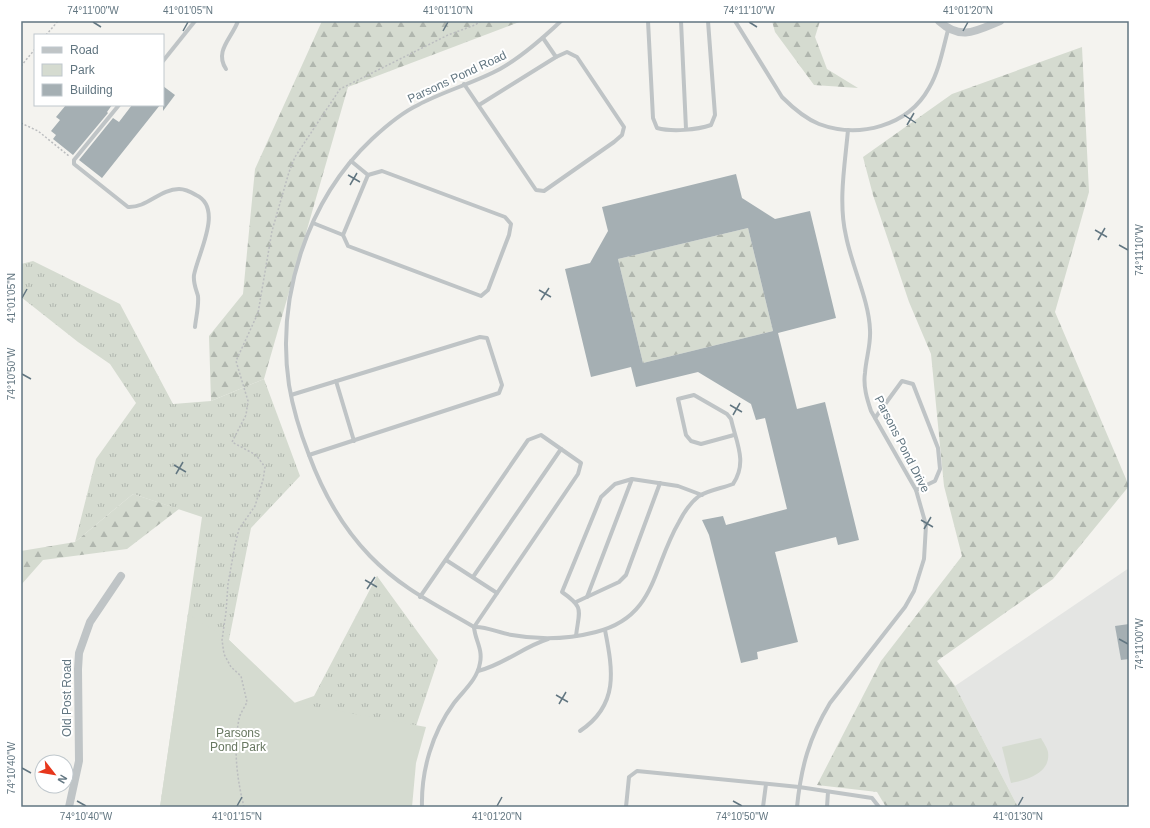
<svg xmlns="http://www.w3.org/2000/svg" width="1150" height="828" font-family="Arial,sans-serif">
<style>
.built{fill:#e4e5e3}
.grass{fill:url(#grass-tufts)}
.forest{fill:url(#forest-firs)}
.park{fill:#d5dbd0}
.building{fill:#a5afb3;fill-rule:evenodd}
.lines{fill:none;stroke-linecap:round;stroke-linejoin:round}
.path{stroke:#bbbdbf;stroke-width:1.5;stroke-dasharray:2 2;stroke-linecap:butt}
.lane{stroke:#bfc4c6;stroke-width:4}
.street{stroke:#bfc4c6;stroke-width:8}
.ticks{fill:none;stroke:#627681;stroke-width:1.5}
.labels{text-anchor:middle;stroke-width:4;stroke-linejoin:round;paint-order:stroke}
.street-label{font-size:12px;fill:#627681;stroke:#fff}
.park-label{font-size:12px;fill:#687861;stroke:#fff}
.neatline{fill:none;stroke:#627681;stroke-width:1.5}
.ticks-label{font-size:10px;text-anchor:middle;fill:#627681}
</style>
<defs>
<pattern id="grass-tufts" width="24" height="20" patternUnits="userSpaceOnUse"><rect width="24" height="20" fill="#d5dbd0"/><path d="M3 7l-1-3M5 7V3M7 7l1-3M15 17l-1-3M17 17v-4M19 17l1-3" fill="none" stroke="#b0b6ae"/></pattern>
<pattern id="forest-firs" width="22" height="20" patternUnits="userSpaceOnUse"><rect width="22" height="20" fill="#d5dbd0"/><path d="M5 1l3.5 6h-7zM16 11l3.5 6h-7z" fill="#b0b6ae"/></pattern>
</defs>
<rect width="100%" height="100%" fill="#f4f3ef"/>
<!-- built -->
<polygon class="built" points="1129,568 1129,802 1122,807 1018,807 955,686"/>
<!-- grass -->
<polygon class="grass" points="33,261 120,304 173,404 211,401 264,379 300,476 251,528 229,640 294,703 314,696 377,576 438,660 412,738 160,807 202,517 133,494 75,542 96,459 136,403 110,364 78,342 21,297 21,264"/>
<!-- forest -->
<g class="forest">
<polygon points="322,21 522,21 348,87 264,379 211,401 209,336 243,294 255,169"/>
<polygon points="772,21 820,21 815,37 827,69 858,88 814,85 775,32"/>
<polygon points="1082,47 1089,192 1055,312 1129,486 1053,579 937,661 955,686 1018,807 886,807 877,792 817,785 881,661 962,556 944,486 931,354 909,302 873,195 863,157 952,94"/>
<polygon points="748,228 773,331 643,363 618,259"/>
<polygon points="133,494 179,509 127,549 43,560 21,585 21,551 75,542"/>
</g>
<!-- park -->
<g class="park">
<polygon points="188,614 229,640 295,703 426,727 416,763 412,807 160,807"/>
<path d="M1041,738C1043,742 1047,747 1048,752C1051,773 1027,780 1011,783L1002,747Z"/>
</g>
<!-- building -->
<g class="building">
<polygon points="163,86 175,95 163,111"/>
<polygon points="66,105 112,105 107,112 108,113 73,155 53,139 56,135 51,131 60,120 56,117"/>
<polygon points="132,105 160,105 102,178 79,160 113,118 119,122"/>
<path d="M736,174L742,198L775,219L810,211L836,318L778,333L797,409L825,402L859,540L838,545L836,537L775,552L798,642L757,652L758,659L741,663L709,535L702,520L723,516L726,525L787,509L765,418L756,420L751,404L698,372L636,387L631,367L591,377L565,269L590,263L608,231L602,207ZM748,228L773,331L643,363L618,259Z"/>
<polygon points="1129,624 1129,659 1121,660 1115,626"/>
</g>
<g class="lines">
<!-- path -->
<g class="path">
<polyline points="46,35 58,21"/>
<polyline points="21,66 35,49"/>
<polyline points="21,123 38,131 69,156"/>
<path d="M244,807C237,779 233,748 239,719C240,713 245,707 247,702L241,676L231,667L224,654L222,640L226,612L228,584L235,545L239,529L255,506L263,480L265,467L256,455L232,442L246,415L248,401L236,361L258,313L272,231L289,172L295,157L340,89L448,35L475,25L481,21"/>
</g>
<!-- lane -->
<g class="lane">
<path d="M648,21L653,118L657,128C672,132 697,130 711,125L715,115L708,21"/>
<polyline points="681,21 686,129"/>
<path d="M735,21L782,97C793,108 804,118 819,124C859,139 908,126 929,88C939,71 943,49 948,30"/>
<polyline points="163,61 195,21"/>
<path d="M226,69C214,51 232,38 238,21"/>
<polyline points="464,84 536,190 544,191 614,142 622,135 624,127 577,57 567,52 556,57 543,38"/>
<path d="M119,105L74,160V164L128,207C147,208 160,189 179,189C185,189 191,192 196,195C224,208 198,253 194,275C193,283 196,289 198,296C199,306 196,317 195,327"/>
<polyline points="479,105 556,57"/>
<polyline points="351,161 368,175"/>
<polyline points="313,223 343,235 348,246 481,296 488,290 509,235 511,224 505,217 382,171 368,175"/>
<polyline points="343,235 368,175"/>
<polyline points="336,381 354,441"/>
<polyline points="291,395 480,337 487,338 502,385 499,393 309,455"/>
<polyline points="875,418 902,381 913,384 938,448 940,469 935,481 916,490"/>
<polyline points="446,560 497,593"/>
<polyline points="473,577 561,449"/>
<polyline points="420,597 528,440 541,435 581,463 578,474 474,627"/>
<polyline points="587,597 632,479"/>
<polyline points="576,602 619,582 626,575 660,483"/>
<path d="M474,627C486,626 499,633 512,635C539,640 569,639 596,632C656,617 652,568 679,522C684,512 690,503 699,496C709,490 723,488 733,484C748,462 736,442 731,419L727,414L694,395L678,399L686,435L691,441L701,444L734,435"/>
<path d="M576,636C579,610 585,608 562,592L601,497L615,484L632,479L678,486L702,495"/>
<path d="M478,671C503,665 523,647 548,639"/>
<path d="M580,731C619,705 613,671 605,630"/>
<path d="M422,807C421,771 432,733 454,703C464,690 477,680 480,663C483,649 475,640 474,627C435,604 402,589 370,556C342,527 323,493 309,455C300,432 293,409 289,385C276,297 307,200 372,139C386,126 401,113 418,105C444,91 474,83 500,69C523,56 542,39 561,21"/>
<polyline points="626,807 629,777 637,771 799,787 872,798 879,807"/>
<polyline points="763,807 766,784"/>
<path d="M797,807C801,767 809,738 830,703L905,607L914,591L924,559L926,525L916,490L871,411C867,399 863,386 865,373C866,358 871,345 870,330C869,300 852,267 846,236C838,202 845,164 848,130"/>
<polyline points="827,807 828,792"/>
</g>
<!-- street -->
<g class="street">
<path d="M939,21C961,41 976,31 1000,21"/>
<polyline points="69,807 79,761 78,669 79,653 90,622 121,576"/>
</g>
</g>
<!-- ticks -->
<path class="ticks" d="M93,22L101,27M749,22L757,27M183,31L188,22M443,31L448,22M963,31L968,22M904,115L916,123M907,125L914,113M348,175L360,182M350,185L357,173M1095,230L1107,237M1098,240L1105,228M1119,245L1128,250M539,290L551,297M22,298L27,289M541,300L549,288M22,374L31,379M730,405L742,412M733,415L740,403M174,465L186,472M176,474L183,462M921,520L933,527M924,529L931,517M365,580L377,587M367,589L375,577M1119,639L1128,644M556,695L568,702M559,704L566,692M22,768L31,773M77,801L86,806M733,801L742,806M237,806L242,797M497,806L502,797M1018,806L1023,797"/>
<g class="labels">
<!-- street labels -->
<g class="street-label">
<text transform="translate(457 77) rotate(-25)" y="4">Parsons Pond Road</text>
<text transform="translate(902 444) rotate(63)" y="4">Parsons Pond Drive</text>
<text transform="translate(67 698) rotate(-90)" y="4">Old Post Road</text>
</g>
<!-- park labels -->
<g class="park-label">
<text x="238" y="737">Parsons<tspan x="238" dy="14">Pond Park</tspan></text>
</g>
</g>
<!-- border -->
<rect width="1150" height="828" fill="none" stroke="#ffffff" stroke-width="44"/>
<!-- legend -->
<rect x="34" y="34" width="130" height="72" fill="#ffffff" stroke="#c0c8cd"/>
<rect x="42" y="47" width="20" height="6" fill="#bfc4c6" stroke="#c0c8cd"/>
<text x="70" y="54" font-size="12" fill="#627681">Road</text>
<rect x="42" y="64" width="20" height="12" fill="#d5dbd0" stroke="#c0c8cd"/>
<text x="70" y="74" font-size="12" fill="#627681">Park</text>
<rect x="42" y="84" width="20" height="12" fill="#a5afb3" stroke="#c0c8cd"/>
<text x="70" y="94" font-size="12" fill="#627681">Building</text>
<!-- north arrow -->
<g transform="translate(54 774) rotate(121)"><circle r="19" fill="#ffffff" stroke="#c0c8cd"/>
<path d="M0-3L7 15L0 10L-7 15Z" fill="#e7371c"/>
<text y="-6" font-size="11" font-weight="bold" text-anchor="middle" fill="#627681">N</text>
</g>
<rect x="22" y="22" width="1106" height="784" class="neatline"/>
<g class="ticks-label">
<text x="93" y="14">74°11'00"W</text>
<text x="188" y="14">41°01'05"N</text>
<text x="448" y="14">41°01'10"N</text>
<text x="749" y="14">74°11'10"W</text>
<text x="968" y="14">41°01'20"N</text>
<text transform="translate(1139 250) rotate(-90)" y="4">74°11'10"W</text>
<text transform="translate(11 298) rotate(-90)" y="4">41°01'05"N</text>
<text transform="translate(11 374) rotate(-90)" y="4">74°10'50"W</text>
<text transform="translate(1139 644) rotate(-90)" y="4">74°11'00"W</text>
<text transform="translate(11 768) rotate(-90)" y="4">74°10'40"W</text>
<text x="86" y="820">74°10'40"W</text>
<text x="237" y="820">41°01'15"N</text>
<text x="497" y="820">41°01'20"N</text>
<text x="742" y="820">74°10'50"W</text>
<text x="1018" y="820">41°01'30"N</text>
</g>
</svg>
